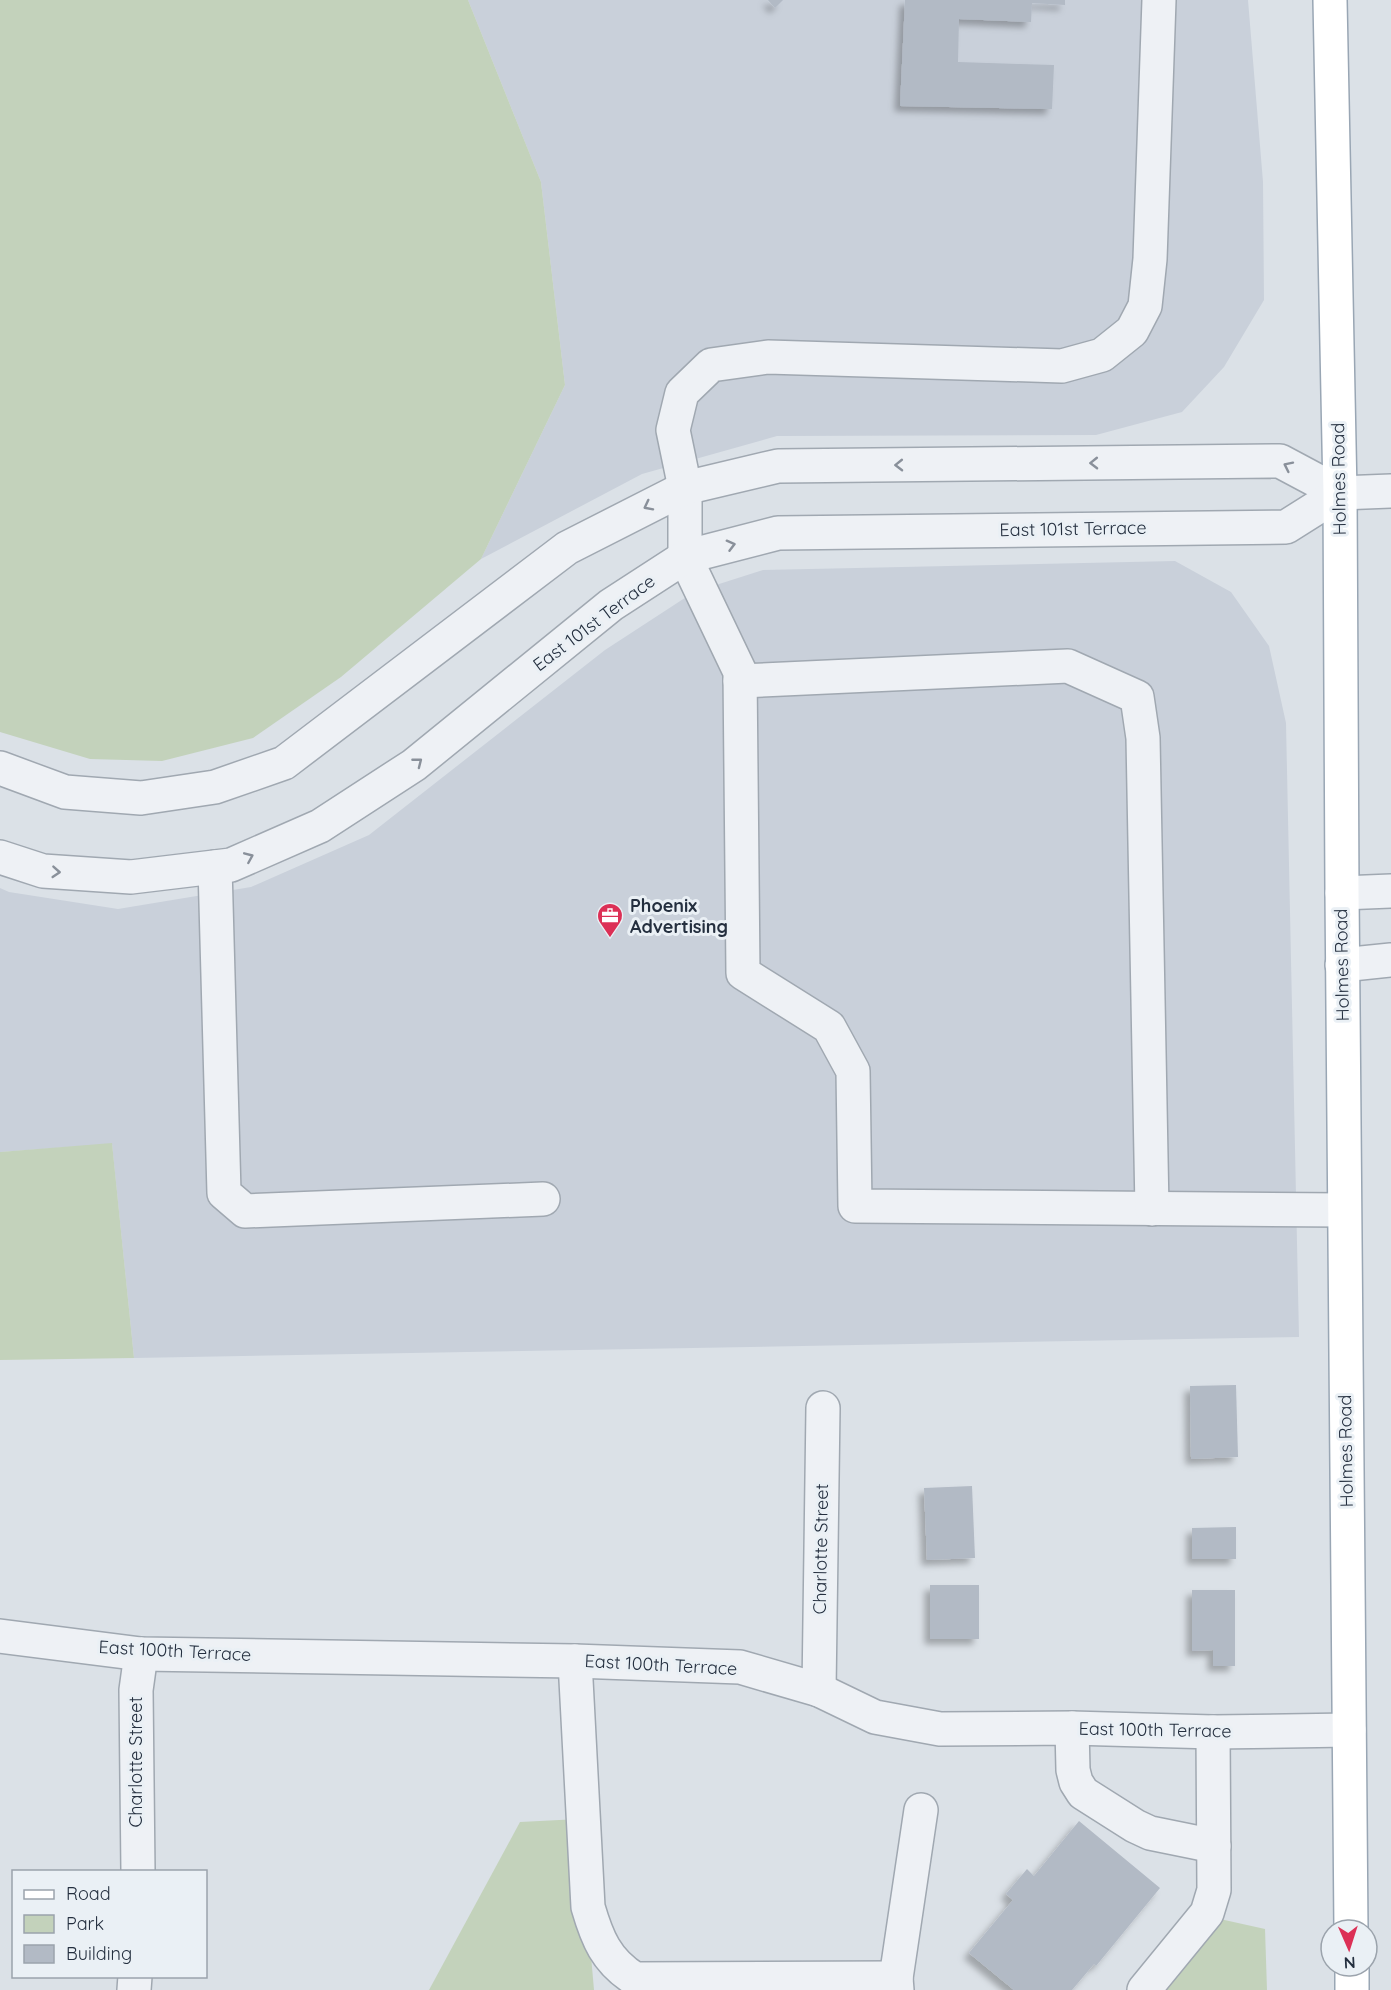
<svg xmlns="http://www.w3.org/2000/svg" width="1391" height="1990" font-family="Quicksand,sans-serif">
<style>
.built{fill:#c9d0da}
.green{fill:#c3d2bb}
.building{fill:#b2bac5;filter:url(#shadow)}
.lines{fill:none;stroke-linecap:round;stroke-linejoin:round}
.minor-casing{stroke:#a0a8b1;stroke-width:36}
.major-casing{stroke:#99a6b4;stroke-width:36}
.minor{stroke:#eef1f5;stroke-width:33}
.major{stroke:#fff;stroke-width:33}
.oneway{stroke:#89909a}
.labels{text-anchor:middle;stroke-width:6;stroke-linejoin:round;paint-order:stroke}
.street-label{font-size:18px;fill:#242f3f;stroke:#eaf0f5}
.poi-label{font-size:18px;font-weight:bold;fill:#242f3f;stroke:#eaf0f5;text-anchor:start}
</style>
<defs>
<filter id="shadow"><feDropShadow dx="-5.5" dy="5.5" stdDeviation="3" flood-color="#0004"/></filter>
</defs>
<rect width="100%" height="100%" fill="#dbe1e7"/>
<!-- built -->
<g class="built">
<polygon points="468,0 1248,0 1263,182 1264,300 1224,367 1182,412 1096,435 777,436 642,474 481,559 565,385 541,182"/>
<polygon points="1175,561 1231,592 1269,646 1286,723 1299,1337 134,1358 112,1144 0,1152 0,888 9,892 118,909 251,887 369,835 605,650 694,592 763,570"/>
</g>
<!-- green -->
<g class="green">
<polygon points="0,0 468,0 541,182 565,385 481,559 341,677 253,738 162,761 90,759 0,732"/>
<polygon points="112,1143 134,1358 0,1360 0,1152"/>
<polygon points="579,1819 594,1990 429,1990 520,1822"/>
<polygon points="1220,1919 1265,1929 1267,1990 1154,1990"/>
</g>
<!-- building -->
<g class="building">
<polygon points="768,0 783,0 775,8"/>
<polygon points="905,0 1065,0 1065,5 1032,3 1031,22 959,19 958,62 1054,65 1052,109 900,106"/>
<polygon points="1236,1385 1238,1457 1191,1459 1190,1386"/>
<polygon points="972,1486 975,1558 927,1560 924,1488"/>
<polygon points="1236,1527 1236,1559 1192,1559 1192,1528"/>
<rect x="930" y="1585" width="49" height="54"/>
<polygon points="1192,1590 1235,1590 1235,1666 1213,1666 1213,1650 1192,1651"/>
<polygon points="1079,1821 1160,1888 1096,1966 1094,1964 1072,1990 1014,1990 969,1953 1013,1900 1006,1894 1027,1869 1034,1876"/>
</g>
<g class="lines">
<defs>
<g id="minor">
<polyline points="1159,0 1150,259 1145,306 1132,331 1102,355 1062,366 768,357 711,365 682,393 673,430 685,488 685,557 740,672 743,973 829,1027 853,1071 855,1206 1344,1210"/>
<polyline points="740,681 1068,666 1137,697 1143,738 1152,1209"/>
<polyline points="0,768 65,792 141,798 215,787 284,763 567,548 685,488 778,466 1280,461 1340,493 1391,491"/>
<polyline points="0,857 43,871 131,877 231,865 320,826 414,765 611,605 685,557 778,533 1286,527 1340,493"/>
<polyline points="215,867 224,1193 245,1211 543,1199"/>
<polyline points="1342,893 1391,891"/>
<polyline points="1342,965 1391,960"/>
<polyline points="0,1636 141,1654 575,1661 740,1667 819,1690 875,1717 940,1729 1072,1728 1213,1732 1349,1730"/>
<path d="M575,1661L588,1907C597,1938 606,1961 635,1979L896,1978L897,1990"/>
<polyline points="819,1690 823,1408"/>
<polyline points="1072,1728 1073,1770 1076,1782 1083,1793 1135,1826 1150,1833 1214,1846"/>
<polyline points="138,1872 136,1690 141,1654"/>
<polyline points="896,1978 921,1810"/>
<polyline points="134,1990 135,1976"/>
<polyline points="1144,1990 1207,1913 1214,1890 1213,1732"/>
</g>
<g id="major">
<polyline points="1330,0 1340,493 1342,893 1351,1930"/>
<polyline points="1352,1966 1352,1990"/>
</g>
</defs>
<!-- minor casing -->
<use href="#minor" class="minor-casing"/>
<!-- major casing -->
<use href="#major" class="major-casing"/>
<!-- minor -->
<use href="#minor" class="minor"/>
<!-- major -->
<use href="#major" class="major"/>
</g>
<!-- one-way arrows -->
<defs><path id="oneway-chevron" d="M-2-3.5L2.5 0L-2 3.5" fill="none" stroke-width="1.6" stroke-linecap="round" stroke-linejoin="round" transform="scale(1.5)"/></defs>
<g class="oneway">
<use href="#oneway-chevron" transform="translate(1094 463) rotate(179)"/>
<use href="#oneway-chevron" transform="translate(899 465) rotate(179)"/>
<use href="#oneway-chevron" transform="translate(1288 466) rotate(-154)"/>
<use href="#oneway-chevron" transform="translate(648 506) rotate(153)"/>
<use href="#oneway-chevron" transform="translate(731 545) rotate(-15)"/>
<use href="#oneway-chevron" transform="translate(418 762) rotate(-38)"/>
<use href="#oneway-chevron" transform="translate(249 857) rotate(-23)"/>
<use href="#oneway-chevron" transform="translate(56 872) rotate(4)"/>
</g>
<!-- icons -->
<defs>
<symbol id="office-pin" viewBox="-11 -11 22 30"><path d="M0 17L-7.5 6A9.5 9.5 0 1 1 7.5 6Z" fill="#dc3056" stroke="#eaf0f5"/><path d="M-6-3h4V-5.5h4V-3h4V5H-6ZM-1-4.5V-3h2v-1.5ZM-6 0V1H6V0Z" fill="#fff"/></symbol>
</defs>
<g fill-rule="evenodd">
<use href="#office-pin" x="595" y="901" width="30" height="40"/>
</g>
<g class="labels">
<!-- street labels -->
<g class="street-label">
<text transform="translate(1339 479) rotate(-91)" y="6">Holmes Road</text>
<text transform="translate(1073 529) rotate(-1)" y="6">East 101st Terrace</text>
<text transform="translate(594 623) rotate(-37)" y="6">East 101st Terrace</text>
<text transform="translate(1342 965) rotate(-91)" y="6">Holmes Road</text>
<text transform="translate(1346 1451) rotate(-91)" y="6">Holmes Road</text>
<text transform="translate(821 1549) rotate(-89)" y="6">Charlotte Street</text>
<text transform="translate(175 1651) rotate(3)" y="6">East 100th Terrace</text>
<text transform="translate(661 1665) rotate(3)" y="6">East 100th Terrace</text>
<text transform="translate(1155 1730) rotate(1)" y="6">East 100th Terrace</text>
<text transform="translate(136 1762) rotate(-90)" y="6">Charlotte Street</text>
</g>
<!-- poi labels -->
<g class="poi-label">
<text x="630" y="912">Phoenix<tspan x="630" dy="21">Advertising</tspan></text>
</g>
</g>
<!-- legend -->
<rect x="12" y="1870" width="195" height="108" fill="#eaf0f5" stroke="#9ba3ac" stroke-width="1.5"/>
<rect x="24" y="1890" width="30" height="9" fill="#ffffff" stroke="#9ba3ac" stroke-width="1.5"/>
<text x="66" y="1900" font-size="18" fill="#242f3f">Road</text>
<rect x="24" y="1915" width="30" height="18" fill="#c3d2bb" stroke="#9ba3ac" stroke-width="1.5"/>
<text x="66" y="1930" font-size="18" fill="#242f3f">Park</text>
<rect x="24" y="1945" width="30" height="18" fill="#b2bac5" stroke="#9ba3ac" stroke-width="1.5"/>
<text x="66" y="1960" font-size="18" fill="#242f3f">Building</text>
<!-- north arrow -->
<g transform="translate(1349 1948) rotate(177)"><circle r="28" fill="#eaf0f5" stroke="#9ba3ac" stroke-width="1.5"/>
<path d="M0-4.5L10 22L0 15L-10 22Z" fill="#dc3056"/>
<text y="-9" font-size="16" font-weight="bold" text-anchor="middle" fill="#242f3f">N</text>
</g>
</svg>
